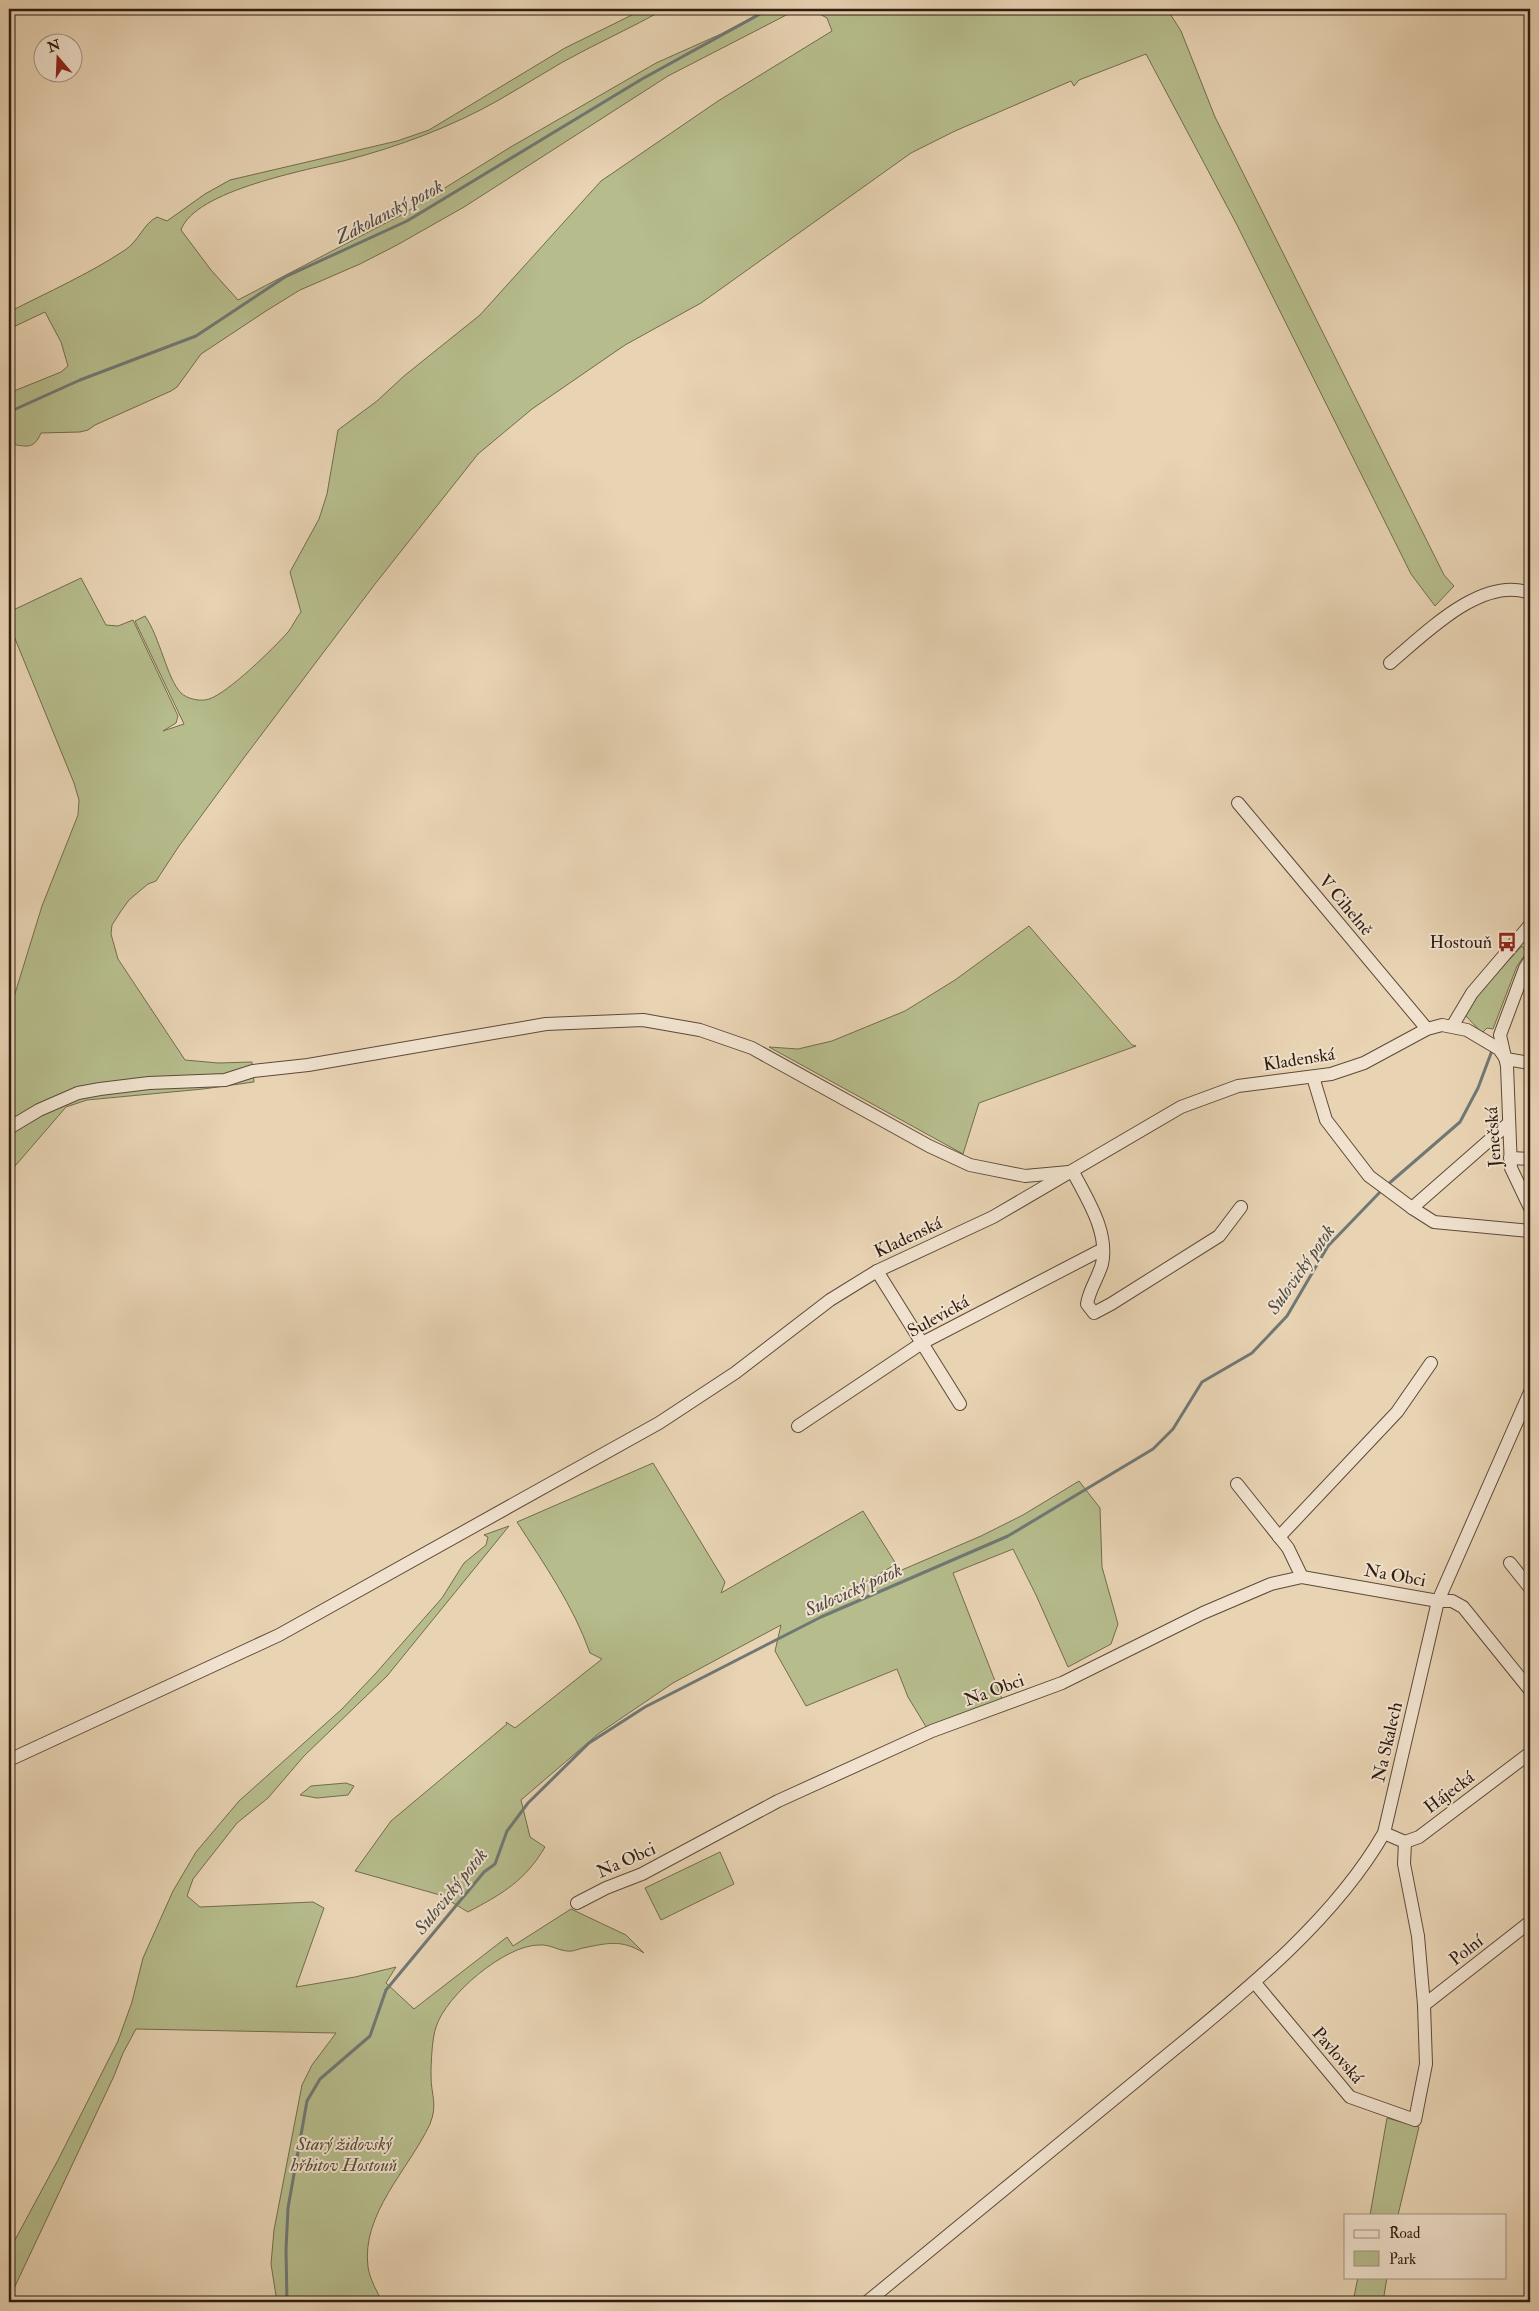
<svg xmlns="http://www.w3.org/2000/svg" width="1539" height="2311" font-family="'IM FELL Double Pica',serif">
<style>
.green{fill:#b6bc8c;stroke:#726c4e}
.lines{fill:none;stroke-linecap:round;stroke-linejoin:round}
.stream{stroke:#707875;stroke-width:3}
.minor-casing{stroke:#5d4a3a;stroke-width:14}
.minor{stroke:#f0e2ce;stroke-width:12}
.labels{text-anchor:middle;stroke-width:4;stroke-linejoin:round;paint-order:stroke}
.street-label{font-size:18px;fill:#2f1c11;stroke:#f0e2ce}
.poi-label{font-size:18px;fill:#2f1c11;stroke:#f0e2ce;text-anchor:end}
.park-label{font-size:18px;font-style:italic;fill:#584c36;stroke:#f0e2ce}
.water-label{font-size:19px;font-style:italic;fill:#504a43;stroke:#f0e2ce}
</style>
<rect width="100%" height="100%" fill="#e8d3b3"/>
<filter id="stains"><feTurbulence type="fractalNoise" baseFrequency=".004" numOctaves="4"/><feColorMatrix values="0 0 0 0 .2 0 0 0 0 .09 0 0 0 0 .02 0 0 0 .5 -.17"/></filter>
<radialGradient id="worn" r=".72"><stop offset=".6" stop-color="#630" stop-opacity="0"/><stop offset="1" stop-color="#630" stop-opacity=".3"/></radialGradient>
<!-- green -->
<g class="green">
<path d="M644,9H665C631,28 595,44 561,63C540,75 520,88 499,100C451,127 400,146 347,160C308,170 195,190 181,230L211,270L238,300L403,214L509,148L656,63L721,34L768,9H798L668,76L464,207L397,245L360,264L300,290L266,311L201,354L177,387L171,391L95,425L88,430L80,432L41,433C33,452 24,445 9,444V393L61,372L68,366L61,342L45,312L9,329V312C48,292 89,274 125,250C139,241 143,224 157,217L167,221L205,194L230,180L397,141L429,130L565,48Z"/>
<path d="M810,9H1167L1181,31L1215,117L1444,575L1454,586L1435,606L1411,574L1237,225L1146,54L1079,80L1074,86L1071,81L955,131L911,153L701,303L625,345L532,409L478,454L375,584L243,759L179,846L156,881L148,884L129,900L121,911L112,925L111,934L118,959L185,1060L218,1063L252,1062L254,1082L203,1089L87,1100L66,1107L9,1173V1013L42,906L78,815L79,800L74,783L9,624V612L81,578L106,625L118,626L133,620L178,716L176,723L163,731L184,724L135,621L145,616C160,637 167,679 181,693C187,699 201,702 209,699C228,693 274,648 288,632C293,626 296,618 301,612L290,572L319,519L327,494L338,430L377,401L404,376L480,315L601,181L718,101L832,31L827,18Z"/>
<polygon points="1029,926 1132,1045 1136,1046 979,1103 963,1154 769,1047 798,1049 832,1041 905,1011 955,980"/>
<polygon points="1522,946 1527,952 1517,966 1493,1029 1487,1028 1482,1033 1465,1015 1476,995"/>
<path d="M653,1463L725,1582L721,1593L863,1511L896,1564L846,1594L981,1536L1023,1515L1079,1481L1100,1508L1102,1567L1118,1624L1111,1644L1068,1667L1036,1595L1013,1549L953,1573L1002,1699L928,1730L908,1697L897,1669L806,1706L775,1651L781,1625L673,1683L598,1734L521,1800L530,1837L545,1847C525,1881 502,1894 468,1912L440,1895L355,1871L391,1821L507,1724L506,1722L515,1728L602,1659L590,1653C573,1605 544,1564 517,1522Z"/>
<path d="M509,1526L387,1676L304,1756L268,1798L237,1823L193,1879L187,1896L200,1907L313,1902L324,1908L296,1987L355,1977L396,1967L386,1983L414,2009L507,1937L513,1946L571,1909L626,1935L644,1953C621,1939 608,1943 583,1948C578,1949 572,1952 568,1951C559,1951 550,1944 539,1945C505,1945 446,1995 436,2027C432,2038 431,2063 431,2076C431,2095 438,2104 430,2124C409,2169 361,2214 368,2267C370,2280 377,2291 382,2302H277L271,2264L274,2230L302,2085L312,2065L336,2033L136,2029L123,2053L114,2076L9,2299V2251L58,2160L118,2041L132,2002L143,1958L173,1891L196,1852L239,1801L342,1709L376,1673L442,1598L464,1563L486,1545L488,1537L484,1535Z"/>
<polygon points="346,1783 354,1786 348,1795 317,1798 300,1795 311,1786"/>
<polygon points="720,1852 734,1884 661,1920 645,1888"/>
<polygon points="1387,2118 1419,2127 1398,2215 1370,2215"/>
<polygon points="1358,2277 1387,2277 1383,2302 1353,2302"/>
</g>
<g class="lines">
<!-- stream -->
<g class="stream">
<polyline points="9,412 80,380 196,336 285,277 407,221 642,79 769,9"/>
<polyline points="1386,1186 1460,1122 1478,1088 1493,1048"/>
<polyline points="287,2302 286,2250 288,2208 307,2101 320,2079 370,2036 386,1990 484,1872 495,1864 507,1831 528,1803 589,1743 645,1707 821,1617 1008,1536 1153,1449 1173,1429 1202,1382 1252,1353 1287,1316 1328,1246 1382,1190"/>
</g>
<defs>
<g id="minor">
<path d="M1390,663C1424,635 1481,575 1530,593"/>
<polyline points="1238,803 1427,1029"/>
<polyline points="1530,960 1525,968 1500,1035 1507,1066 1511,1168 1530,1208"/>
<polyline points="1453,1025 1472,993 1530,925"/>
<polyline points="1506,1059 1530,1063"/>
<polyline points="1313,1077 1326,1120 1369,1176 1412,1208 1434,1222 1530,1231"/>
<polyline points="9,1128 39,1110 78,1093 100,1089 149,1083 225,1080 253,1071 308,1065 546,1024 643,1020 700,1030 752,1048 929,1146 970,1165 1025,1176 1069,1172"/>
<polyline points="1510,1158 1530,1159"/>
<path d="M1073,1172C1087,1199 1109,1232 1102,1264C1098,1278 1089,1290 1087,1304L1094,1313L1111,1304L1219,1236L1241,1207"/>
<polyline points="1412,1208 1509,1123"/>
<polyline points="877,1271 960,1404"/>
<polyline points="798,1426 922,1343 1103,1249"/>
<polyline points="1237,1484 1288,1548 1302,1577"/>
<polyline points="1279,1537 1397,1412 1431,1363"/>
<polyline points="1510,1563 1530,1588"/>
<polyline points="9,1760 279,1635 659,1423 735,1373 830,1300 877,1271 993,1217 1181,1107 1238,1086 1331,1074 1364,1063 1427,1029 1442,1025 1467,1030 1499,1049 1506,1059"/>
<polyline points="1384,1833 1405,1842 1419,1837 1530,1753"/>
<polyline points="577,1903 606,1888 642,1874 778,1801 932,1731 1062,1683 1203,1613 1271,1584 1302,1577 1438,1601 1452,1601 1463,1607 1530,1690"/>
<polyline points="1255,1983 1350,2097 1415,2120 1426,2064 1424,2005 1418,1936 1404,1864 1405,1842"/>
<polyline points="1424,2005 1530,1922"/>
<path d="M867,2302C959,2227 1050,2151 1142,2076C1226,2006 1329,1929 1384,1833L1438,1601L1530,1392"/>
</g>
</defs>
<!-- minor casing -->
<use href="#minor" class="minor-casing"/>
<!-- minor -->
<use href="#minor" class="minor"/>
</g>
<!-- icons -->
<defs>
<symbol id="bus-bare" viewBox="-9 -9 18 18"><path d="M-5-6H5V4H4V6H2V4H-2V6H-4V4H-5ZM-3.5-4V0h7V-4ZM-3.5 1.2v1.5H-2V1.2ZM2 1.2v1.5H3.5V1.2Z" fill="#8f2418" stroke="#f0e2ce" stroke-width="2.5" paint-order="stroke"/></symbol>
</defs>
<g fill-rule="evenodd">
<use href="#bus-bare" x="1493" y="928" width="28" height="28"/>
</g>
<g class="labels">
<!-- street labels -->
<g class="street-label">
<text transform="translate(1346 905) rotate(50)" y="6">V Cihelně</text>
<text transform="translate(1299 1059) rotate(-9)" y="6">Kladenská</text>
<text transform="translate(1493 1137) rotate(-94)" y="6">Jenečská</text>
<text transform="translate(908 1237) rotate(-25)" y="6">Kladenská</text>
<text transform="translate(938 1316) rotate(-29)" y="6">Sulevická</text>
<text transform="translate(1395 1575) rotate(10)" y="6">Na Obci</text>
<text transform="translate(994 1690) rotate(-20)" y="6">Na Obci</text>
<text transform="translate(1387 1742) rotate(-77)" y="6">Na Skalech</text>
<text transform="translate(1449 1792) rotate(-37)" y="6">Hájecká</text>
<text transform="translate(626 1860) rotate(-24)" y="6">Na Obci</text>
<text transform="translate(1466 1950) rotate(-38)" y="6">Polní</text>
<text transform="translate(1338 2055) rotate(49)" y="6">Pavlovská</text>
</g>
<!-- poi labels -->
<g class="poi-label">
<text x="1492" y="948">Hostouň</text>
</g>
<!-- park labels -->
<g class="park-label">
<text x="344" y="2150">Starý židovský<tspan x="344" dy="21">hřbitov Hostouň</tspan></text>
</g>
<!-- water labels -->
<g class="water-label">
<text transform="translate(389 211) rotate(-27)" y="7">Zákolanský potok</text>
<text transform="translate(1300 1269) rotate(-55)" y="7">Sulovický potok</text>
<text transform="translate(853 1589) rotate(-24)" y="7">Sulovický potok</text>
<text transform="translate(450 1891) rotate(-51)" y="7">Sulovický potok</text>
</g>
</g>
<!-- margin -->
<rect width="1539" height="2311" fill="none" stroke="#e8d3b3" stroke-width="30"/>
<rect x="10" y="10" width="1519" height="2291" fill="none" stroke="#2f1c11" stroke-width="2.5"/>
<rect x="15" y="15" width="1509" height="2281" fill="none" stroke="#2f1c11"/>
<!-- legend -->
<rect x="1344" y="2214" width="162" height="65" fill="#f0e2ce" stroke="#a39382"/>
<rect x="1354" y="2230" width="25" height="8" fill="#f0e2ce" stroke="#a39382"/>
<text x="1389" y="2238" font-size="15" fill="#2f1c11">Road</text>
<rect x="1354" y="2251" width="25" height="15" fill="#b6bc8c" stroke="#a39382"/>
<text x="1389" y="2264" font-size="15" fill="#2f1c11">Park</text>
<!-- north arrow -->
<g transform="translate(58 58) rotate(341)"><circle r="24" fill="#f0e2ce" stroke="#a39382"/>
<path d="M0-4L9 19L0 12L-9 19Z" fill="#8f2418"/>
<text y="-8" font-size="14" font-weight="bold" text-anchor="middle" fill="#2f1c11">N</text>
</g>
<rect width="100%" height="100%" filter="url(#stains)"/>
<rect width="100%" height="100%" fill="url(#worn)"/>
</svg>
